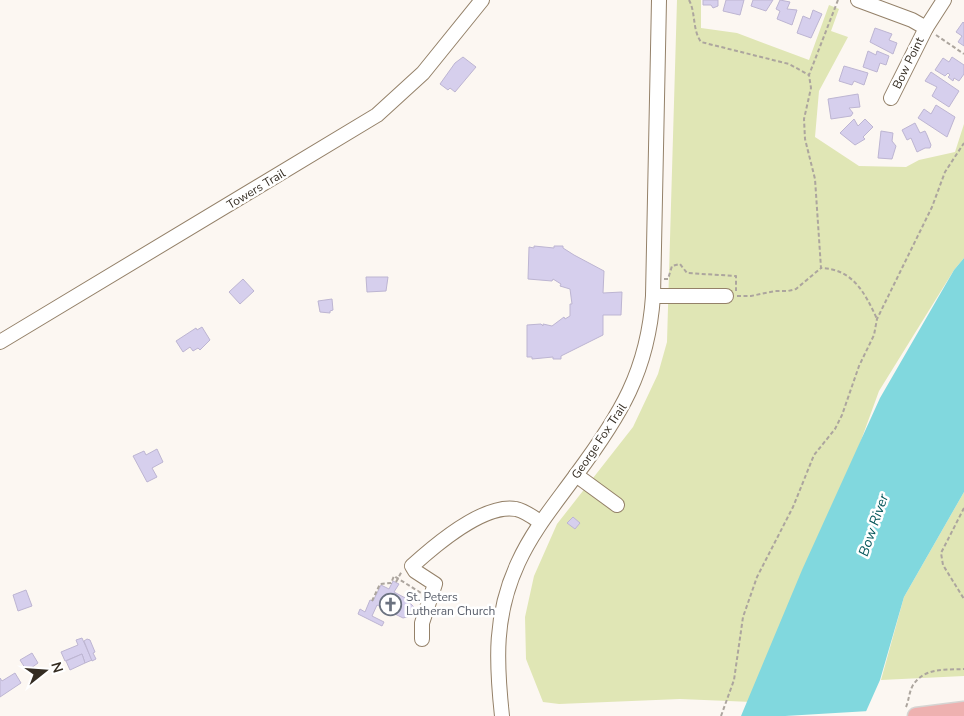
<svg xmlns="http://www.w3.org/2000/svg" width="964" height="716" font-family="'Nunito Sans',sans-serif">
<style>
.green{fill:#e0e6b5}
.water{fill:#81d8de}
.pier{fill:#fcf7f2}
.building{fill:#d6cfed;stroke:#bdb5d2}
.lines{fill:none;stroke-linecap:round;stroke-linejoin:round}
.minor-casing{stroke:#948169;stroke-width:16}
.major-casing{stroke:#d6d5d3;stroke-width:19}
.path{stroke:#aca59e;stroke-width:2;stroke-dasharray:4 2.5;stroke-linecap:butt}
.minor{stroke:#fff;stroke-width:14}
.major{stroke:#eeb1b0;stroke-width:16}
.labels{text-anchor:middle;stroke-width:5;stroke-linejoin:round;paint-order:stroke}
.street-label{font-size:12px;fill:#342c22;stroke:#fff}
.worship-label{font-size:12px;fill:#5b616d;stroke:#fff;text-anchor:start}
.water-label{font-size:14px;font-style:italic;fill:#06575b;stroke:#fff}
</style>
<rect width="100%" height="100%" fill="#fcf7f2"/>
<!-- green -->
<g class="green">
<polygon points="677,0 701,0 701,28 737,33 809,60 829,5 839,9 831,31 848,37 819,91 815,137 859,166 906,167 919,160 955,152 964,124 964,258 954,270 879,391 828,531 752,702 680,699 559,704 543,702 526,659 525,617 534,576 557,524 633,427 658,374 667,342"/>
<polygon points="964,492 964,676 881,680 904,597"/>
</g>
<!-- water -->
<polygon class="water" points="964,258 964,492 904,597 880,680 864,716 741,716 802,570 880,398 954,270"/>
<!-- pier -->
<polygon class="pier" points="869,711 867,716 785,716"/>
<!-- building -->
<g class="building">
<polygon points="703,0 718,0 718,6 713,8 711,5 703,5"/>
<polygon points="726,0 744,0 740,15 723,11"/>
<polygon points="753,0 773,0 766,11 751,6"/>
<polygon points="780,0 790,2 787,9 797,10 792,25 777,19 780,11 776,9"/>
<polygon points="813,10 822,14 811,38 797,33 803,16 810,19"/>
<polygon points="963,22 964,23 964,46 958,42 962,36 956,32"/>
<polygon points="875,28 892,34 889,40 897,43 893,54 870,42"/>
<polygon points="868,51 876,55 877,51 889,56 886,65 880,63 877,72 863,67"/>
<polygon points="463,57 476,67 455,92 450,88 448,90 440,84 455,63"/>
<polygon points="952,57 964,65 964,74 959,81 954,78 953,81 948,77 950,75 948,73 945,76 935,70 943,58 949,62"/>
<polygon points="844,66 868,73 864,85 854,81 852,85 839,81"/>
<polygon points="931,72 959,91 949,107 932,96 937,87 925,81"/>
<polygon points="858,94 860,107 849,108 853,113 851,116 831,119 828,99"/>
<polygon points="936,105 955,117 947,137 918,118 924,109 931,114"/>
<polygon points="854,119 858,126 865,119 873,127 863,137 865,139 855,145 840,133"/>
<polygon points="915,123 920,133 925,131 927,135 931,145 930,148 925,148 917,152 911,138 907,140 902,130"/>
<polygon points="881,131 893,133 892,141 896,146 892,159 878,158"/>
<polygon points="534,246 554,248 554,246 563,246 563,248 574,255 604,271 603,293 622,292 621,315 603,315 603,335 561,356 561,359 553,359 553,357 532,359 532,357 527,357 527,325 541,324 543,326 543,324 552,326 564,317 565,319 570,316 570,304 572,304 570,289 560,286 561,284 553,279 552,281 528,279 529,247 534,248"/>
<polygon points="366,277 388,277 386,291 367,292"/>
<polygon points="243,279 254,291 240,304 229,292"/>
<polygon points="332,299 333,310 330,311 330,313 320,312 318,301"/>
<polygon points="202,327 210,340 200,350 198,348 193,351 190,347 183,352 176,341 196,328 197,330"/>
<polygon points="157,449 163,462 152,468 157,477 147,482 133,456 144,451 146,455"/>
<polygon points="573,517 580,523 575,529 567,523"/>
<polygon points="393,581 399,584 394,592 411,601 410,603 414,607 410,616 403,618 377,605 372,616 384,622 382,626 358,614 360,609 365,612 370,600 373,601 381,585 389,589"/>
<polygon points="26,590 32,606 18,611 13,595"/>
<polygon points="82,638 92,660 85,663 82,654 65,661 61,652 78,645 76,640"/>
<polygon points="87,639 90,640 95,652 93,653 96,659 92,661 84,641"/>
<polygon points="32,653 38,663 27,671 20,660"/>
<polygon points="82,654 85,663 70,670 66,661"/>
<polygon points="15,673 21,683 0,697 0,678 2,681"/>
</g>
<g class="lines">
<defs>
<g id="minor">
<polyline points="858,0 912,20 926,28"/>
<polyline points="891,98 926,28 944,0"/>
<polyline points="653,296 726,296"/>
<polyline points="0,342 377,115 423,73 482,0"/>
<polyline points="576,475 617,505"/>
<path d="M422,639V623L435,584L415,571L412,566C434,546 484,503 516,509C525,511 533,517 540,522"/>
<path d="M502,716C496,661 494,615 518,563C533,530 555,504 576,475C620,416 648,371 653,296L659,0"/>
</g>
<polyline id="major" points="916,716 964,710"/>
</defs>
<!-- minor casing -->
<use href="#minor" class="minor-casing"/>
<!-- major casing -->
<use href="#major" class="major-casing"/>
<!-- path -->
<g class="path">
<path d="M689,0C696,13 692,29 701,42L789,64L809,75"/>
<path d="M838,0L809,75L811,88L804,119L805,139L815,179L821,268C853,269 865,293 877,319"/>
<polyline points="936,35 964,54"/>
<polyline points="664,279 668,279 672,266 680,264 687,273 736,276 736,291"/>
<polyline points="737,296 751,296 775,291 788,291 796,289 821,268"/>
<polyline points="964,508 941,553 943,565 964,599"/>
<polyline points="396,582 402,571"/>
<polyline points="372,601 380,584 391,583 394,576 421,593"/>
<path d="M906,707C909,700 909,692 913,685C925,667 946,670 964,669"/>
<polyline points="721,716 734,680 743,617 757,577 793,507 814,455 835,429 842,415 859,366 874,335 877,319 932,207 945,172 964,143"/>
</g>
<!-- minor -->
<use href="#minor" class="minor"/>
<!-- major -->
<use href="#major" class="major"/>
</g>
<!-- icons -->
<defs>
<symbol id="church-ring" viewBox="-11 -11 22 22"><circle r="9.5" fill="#fff" stroke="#6b7280" stroke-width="1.5"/><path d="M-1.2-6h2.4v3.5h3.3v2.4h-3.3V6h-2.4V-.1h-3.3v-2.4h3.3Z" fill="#6b7280"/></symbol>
</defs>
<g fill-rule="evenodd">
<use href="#church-ring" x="378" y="592" width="25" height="25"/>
</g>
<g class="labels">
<!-- street labels -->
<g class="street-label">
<text transform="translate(908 63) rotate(-64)" y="4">Bow Point</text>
<text transform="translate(256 189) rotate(-31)" y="4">Towers Trail</text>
<text transform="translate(599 441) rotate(-56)" y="4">George Fox Trail</text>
</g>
<!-- worship labels -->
<g class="worship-label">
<text x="406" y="601">St. Peters<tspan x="406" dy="14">Lutheran Church</tspan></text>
</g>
<!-- water labels -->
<g class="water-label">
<text transform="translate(873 525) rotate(-71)" y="5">Bow River</text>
</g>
</g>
<!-- north arrow -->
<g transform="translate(45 671) rotate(73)" stroke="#ffffff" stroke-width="4" paint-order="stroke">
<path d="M0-4L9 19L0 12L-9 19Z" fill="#342c22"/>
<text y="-8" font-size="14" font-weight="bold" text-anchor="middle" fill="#342c22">N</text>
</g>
</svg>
